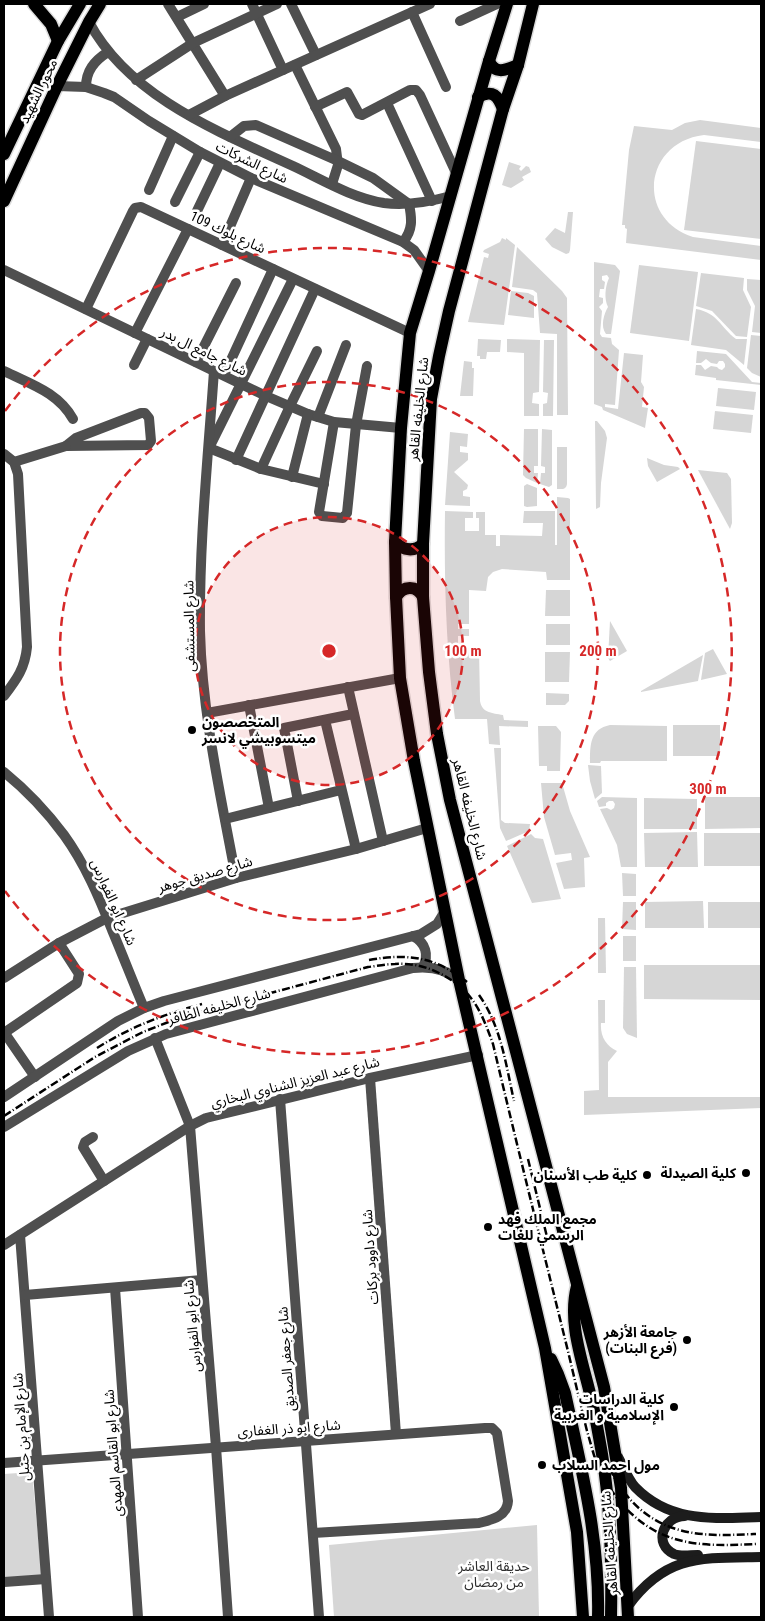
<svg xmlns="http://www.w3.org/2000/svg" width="765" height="1621" font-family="'Roboto Condensed','Noto Sans Arabic',sans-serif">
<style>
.green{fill:#d6d6d6}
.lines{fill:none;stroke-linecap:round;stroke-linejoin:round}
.primary-casing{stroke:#dbdbdb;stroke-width:15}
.minor{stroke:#4f4f4f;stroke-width:10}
.tertiary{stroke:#4f4f4f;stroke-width:10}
.secondary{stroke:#1c1c1c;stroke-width:10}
.primary{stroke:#000;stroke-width:12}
.rail{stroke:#000;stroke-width:2.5;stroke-dasharray:8 2.5 1 2.5;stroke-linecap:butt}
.ring{fill:none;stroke:#d62828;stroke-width:2.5;stroke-dasharray:9 6}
.poi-dot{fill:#000;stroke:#fff;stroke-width:2}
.labels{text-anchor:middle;stroke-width:5;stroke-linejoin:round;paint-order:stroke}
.street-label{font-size:14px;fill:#000;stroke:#fff}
.poi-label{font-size:14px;font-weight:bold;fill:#000;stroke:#fff;text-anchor:end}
.park-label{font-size:14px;fill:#2d2d2d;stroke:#fff}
.centre{fill:#d62828;stroke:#fff;stroke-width:2.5}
.ring-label{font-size:15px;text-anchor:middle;font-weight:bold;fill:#d62828;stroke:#fff;stroke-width:5;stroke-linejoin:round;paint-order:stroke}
</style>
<rect width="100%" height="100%" fill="#fff"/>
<!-- green -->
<g class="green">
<path d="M700,120L761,128V142L704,135C644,142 635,218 693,237L761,246V260L626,243L627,229L625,228V225H622L629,150L634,126L672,130L685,123Z"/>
<polygon points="696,141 761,149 761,239 684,230"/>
<polygon points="509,162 521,166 519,169 521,171 526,166 529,167 531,172 522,177 524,180 511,188 502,185"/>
<polygon points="568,212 573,212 570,250 569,253 566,254 552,247 545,239 555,228 565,233"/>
<polygon points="502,238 506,240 506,238 515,245 504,325 468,322 484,257 488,258 489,254 483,252 484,250 500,242"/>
<polygon points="517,247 562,291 567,298 568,415 557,415 557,334 540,333 537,293 533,290 512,287"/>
<path d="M594,262L615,265L620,271L611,334H606C600,326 604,314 608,307C604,299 605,287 609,278L607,275L602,276V280L605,282L604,289H600L599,297L603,298V303L599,307L602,311L600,334L602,337L611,338L612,344L619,350L615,405L605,404V407L618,409L624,353L643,355L641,382L644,387L642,407L648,408L645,428L603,410L602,407L594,404Z"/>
<polygon points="639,265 698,272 689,341 630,333"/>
<polygon points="701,273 744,278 743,290 751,307 747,337 736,336 712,311 696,306"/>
<polygon points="747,279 761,280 761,333 752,332 755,306 747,290"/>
<polygon points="511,291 528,293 534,296 534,318 508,315"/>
<path d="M696,309C718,313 720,327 736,339H747L744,365L726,350L691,345Z"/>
<polygon points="751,335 761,336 761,377 752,373 747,368"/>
<polygon points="478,339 501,340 500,352 487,352 486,359 480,359 480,356 477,356"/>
<polygon points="507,339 540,340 539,392 533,393 532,403 539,404 539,416 524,416 524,353 507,352"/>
<polygon points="544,340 554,340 553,416 543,416 543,404 547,403 548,393 543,392"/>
<polygon points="697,351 726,354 752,382 761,383 761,385 716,380 716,378 695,375 696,365 701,365 705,370 711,366 717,367 719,369 722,370 725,367 725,364 723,361 719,361 717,364 711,363 706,359 701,363 696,363"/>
<polygon points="464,361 472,362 472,368 474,368 473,396 460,396"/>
<polygon points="718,388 756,392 754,410 716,406"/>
<polygon points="715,411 753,415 751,433 713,429"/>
<polygon points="595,421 597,421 605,431 607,438 601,483 600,507 596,509"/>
<polygon points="524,429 538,429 538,466 534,466 534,473 538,473 537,483 526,478 523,475"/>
<polygon points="542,429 552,430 552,485 549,487 540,484 541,473 545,473 545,467 541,466"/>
<polygon points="450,432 468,434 467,447 460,446 460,452 468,453 468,460 454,472 468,485 467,489 463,491 463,496 470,497 470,506 445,505"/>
<path d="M557,447H567V484C566,490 562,489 557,489Z"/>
<polygon points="647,458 664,465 678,467 680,469 657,482 648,466"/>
<polygon points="698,470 727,473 731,479 732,523 730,529"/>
<polygon points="527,484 537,488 537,506 527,507 524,506 524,486"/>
<path d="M557,497L568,498L570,499V580H547L546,572L502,569L493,572L488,577L486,591L469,590V624H458V629H469V636H458V648H479L480,701C482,713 492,713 503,715L504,720L528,721V727L499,726L500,745L489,744L487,719H455C446,650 444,581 445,511L473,512V518H465V531H479V518H476V512H485V535H496V546H500V535L542,536L543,523H523L524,511H555V545H557Z"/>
<polygon points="546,590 570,590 570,616 545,616"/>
<polygon points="610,621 627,651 610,661 608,658"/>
<rect x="546" y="624" width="24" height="21"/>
<polygon points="713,649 727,674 701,680 705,653"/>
<polygon points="545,652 570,652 569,682 545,682"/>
<polygon points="703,655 698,681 641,692 641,691"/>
<polygon points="546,693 569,694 569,701 565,705 546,705"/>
<path d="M610,725L667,726V761H601L600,763H590C590,745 590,729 610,725Z"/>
<rect x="673" y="725" width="47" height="31"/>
<polygon points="538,726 556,726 561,732 560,771 547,771 547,766 539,766"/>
<polygon points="494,748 501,748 501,820 505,823 530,824 529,831 506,841 500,828"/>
<polygon points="588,765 601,766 602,793 595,799 590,781"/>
<polygon points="541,783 562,783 570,811 590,857 584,858 585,887 564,889 556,863 572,860 571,853 555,855 544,817"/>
<polygon points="602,797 637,798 637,867 621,867 617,845 600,809 607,808 611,810 614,808 615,804 613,801 609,801 606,803 606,806 599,807 597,801"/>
<polygon points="705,797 761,797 761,828 705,829"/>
<polygon points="644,798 697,799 697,829 644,829"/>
<polygon points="697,832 698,867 645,867 644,833"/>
<rect x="704" y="833" width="57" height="33"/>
<polygon points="531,834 535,838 543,839 561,899 532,903 507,846"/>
<polygon points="622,873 636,874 636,896 623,896"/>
<polygon points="703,901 704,928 645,928 645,902"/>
<polygon points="623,902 636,902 636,930 622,929"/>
<rect x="708" y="902" width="53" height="26"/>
<polygon points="598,918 605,918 606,973 598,973"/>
<rect x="623" y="936" width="13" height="25"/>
<polygon points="644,965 761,965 761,1000 644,999"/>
<polygon points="624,967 636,967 637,1038 627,1034 623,1028"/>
<path d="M598,1000H605V1023H601C600,1036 606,1046 617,1051L608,1062V1097H761V1108L584,1115V1091L599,1090Z"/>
<polygon points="32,1472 42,1579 4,1582 4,1474"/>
<polygon points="537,1525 539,1617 334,1617 329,1545"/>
</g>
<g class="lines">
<defs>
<g id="primary">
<polyline points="34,4 51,24 58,41"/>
<polyline points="507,4 489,61 429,271 410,333 401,428 395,542 396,597 400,678 414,761 459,980 545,1348 577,1532 583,1617"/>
<polyline points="533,4 518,65 503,109 449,311 439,356 431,399 423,544 423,597 429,672 437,734 450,800 604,1387 621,1488 628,1617"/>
<path d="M489,61C495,75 506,70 518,65"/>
<path d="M478,97C493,89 498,96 503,109"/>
<polyline points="4,154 58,41 80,4"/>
<polyline points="4,201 57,86 89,22 100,4"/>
<path d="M395,542C404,551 414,552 423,544"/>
<path d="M396,597C403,585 417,585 423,597"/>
<path d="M577,1286C567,1324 584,1365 592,1402C596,1419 599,1437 602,1454C611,1508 612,1563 611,1617"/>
<path d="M551,1359L558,1374L565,1393C581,1467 600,1540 598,1617"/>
</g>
</defs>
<!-- primary casing -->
<use href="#primary" class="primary-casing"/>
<!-- minor -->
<g class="minor">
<polyline points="168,4 225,96"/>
<polyline points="252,4 283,70"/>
<polyline points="291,4 316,55"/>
<polyline points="412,12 446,87"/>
<polyline points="177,17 204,4"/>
<polyline points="460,21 497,4"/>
<path d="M89,22C129,97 219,132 293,166C321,179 352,198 384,203C407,206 429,202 451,196"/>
<polyline points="295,65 336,149 338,165 332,184"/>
<polyline points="136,80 193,43 277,4"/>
<polyline points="57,86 86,87 104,93 114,97 149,121 200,152 251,178 403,242 414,250 429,271"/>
<path d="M86,87C86,71 94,61 108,52"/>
<polyline points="387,103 432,201"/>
<polyline points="315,107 347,92 359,114 362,115 410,90 416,90 420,95 457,175"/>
<polyline points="189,115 225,96 430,4"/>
<path d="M230,137L244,126L256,125L338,161L373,178L409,204C412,219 413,230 403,242"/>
<polyline points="149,190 173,136"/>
<polyline points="175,202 200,152"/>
<polyline points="197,211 220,163"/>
<polyline points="222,245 251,178"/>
<polyline points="4,270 266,396 308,414 334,422 401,428"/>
<polyline points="293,279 209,448 261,469 324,484"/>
<polyline points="86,309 133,211 135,208 141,207 410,333"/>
<polyline points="135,333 188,229"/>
<polyline points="196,362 236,283"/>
<polyline points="134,365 147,339"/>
<path d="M4,371C30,384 58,392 73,419"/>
<path d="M214,371C208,457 199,544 200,631C202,714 221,797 236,878"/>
<polyline points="224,375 273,269"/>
<polygon points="141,413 145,413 149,418 151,441 148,445 66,446 76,438"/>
<polyline points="318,417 346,345"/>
<polyline points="334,422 319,512 322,516 343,518 347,513 356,425 367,366"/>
<path d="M4,454L14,462L18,474L27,647C25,668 17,679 4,696"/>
<polyline points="236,460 315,289"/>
<polyline points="14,462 66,446"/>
<polyline points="261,469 290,406 317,351"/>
<polyline points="292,477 308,414"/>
<polyline points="348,687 383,841"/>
<polyline points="249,705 269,808"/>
<polyline points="207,713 400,678"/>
<polyline points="325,720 356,849"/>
<path d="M4,772C26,790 47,812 64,835C85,864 99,897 112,930C123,956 133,982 144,1008"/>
<polyline points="298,801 284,728 353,714"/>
<polyline points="225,819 341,790"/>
<polyline points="4,978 59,943 107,918 236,878 356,849 427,828"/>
<polyline points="4,1032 35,1077"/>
<polyline points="4,1033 77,983 79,974 59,943"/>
<polyline points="155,1038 190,1126 216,1447 228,1617"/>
<polyline points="370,1078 396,1434"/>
<polyline points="280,1099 319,1617"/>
<polyline points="93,1137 85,1142 83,1147 104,1181"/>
<polyline points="20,1235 49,1617"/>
<polyline points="4,1245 190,1126 206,1118 370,1078 478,1055"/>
<polyline points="115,1288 138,1617"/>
<polyline points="25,1295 202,1280"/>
<path d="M4,1463L485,1428H492L497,1433L508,1501C507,1517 491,1520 479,1523L313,1533"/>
<polyline points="4,1582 46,1579"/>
</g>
<!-- tertiary -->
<g class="tertiary">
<path d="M413,936C426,943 429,955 423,967"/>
<polyline points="4,1097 118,1021 144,1008 164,1001 421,934 437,924 445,911"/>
<path d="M4,1127L128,1051L166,1034L413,968C430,966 446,969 459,980"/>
</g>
<!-- secondary -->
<g class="secondary">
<path d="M618,1457C623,1466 628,1479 635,1487C671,1524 715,1518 761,1517"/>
<path d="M685,1516C663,1516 653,1544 674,1554C681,1557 690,1555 698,1555"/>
<path d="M628,1606C666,1554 702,1558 761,1557"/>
</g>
<!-- primary -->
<use href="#primary" class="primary"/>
<!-- rail -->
<g class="rail">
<path d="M369,960C408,953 436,957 467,982"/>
<path d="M479,995C501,1026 506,1065 514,1101"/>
<path d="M97,1048C130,1027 165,1014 202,1004"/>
<path d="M4,1116L95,1057L143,1032L171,1021L203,1011L368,967C377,966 386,964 395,964C410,963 425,966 439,973C473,990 481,1011 493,1044C516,1141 540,1238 564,1335C572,1367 579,1399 587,1431C591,1444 594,1458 600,1471C608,1487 620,1504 634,1516C670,1548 711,1546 756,1544"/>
<polyline points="528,1159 547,1237"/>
<path d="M578,1361C593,1424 604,1506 676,1529C702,1537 729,1535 756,1534"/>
</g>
</g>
<!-- distance rings -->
<circle cx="329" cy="651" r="134" fill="#d62828" fill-opacity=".12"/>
<g class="ring">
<circle cx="329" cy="651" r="134"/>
<circle cx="329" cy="651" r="269"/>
<path d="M5 411A403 403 0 1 1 5 891"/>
</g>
<!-- markers -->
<g class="poi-dot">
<circle cx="192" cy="730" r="5"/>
<circle cx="746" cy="1173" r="5"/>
<circle cx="647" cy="1175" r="5"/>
<circle cx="488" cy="1227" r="5"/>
<circle cx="687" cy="1340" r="5"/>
<circle cx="674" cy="1407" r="5"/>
<circle cx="542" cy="1465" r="5"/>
</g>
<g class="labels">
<!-- street labels -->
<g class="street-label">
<text transform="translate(38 91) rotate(-64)" y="5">محور الشهيد</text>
<text transform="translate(252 162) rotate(26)" y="5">شارع الشركات</text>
<text transform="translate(228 232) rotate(25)" y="5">شارع بلوك 109</text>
<text transform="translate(204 351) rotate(26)" y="5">شارع جامع ال بدر</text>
<text transform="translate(418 409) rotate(-84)" y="5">شارع الخليفه القاهر</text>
<text transform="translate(189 626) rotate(-91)" y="5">شارع المستشفى</text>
<text transform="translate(470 809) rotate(76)" y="5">شارع الخليفه القاهر</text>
<text transform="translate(205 874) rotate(-16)" y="5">شارع صديق جوهر</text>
<text transform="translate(114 902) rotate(66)" y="5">شارع ابو الفوارس</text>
<text transform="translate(219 1006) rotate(-15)" y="5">شارع الخليفه الظافر</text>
<text transform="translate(295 1082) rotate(-14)" y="5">شارع عبد العزيز الشناوي البخاري</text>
<text transform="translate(370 1257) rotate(-94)" y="5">شارع داوود بركات</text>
<text transform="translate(192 1326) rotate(-95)" y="5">شارع ابو الفوارس</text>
<text transform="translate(286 1359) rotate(-94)" y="5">شارع جعفر الصديق</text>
<text transform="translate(21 1427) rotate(-94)" y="5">شارع الإمام بن حنبل</text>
<text transform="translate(289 1428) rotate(-4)" y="5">شارع ابو ذر الغفارى</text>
<text transform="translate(113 1453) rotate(-94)" y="5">شارع ابو القاسم المهدى</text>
<text transform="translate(609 1543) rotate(-94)" y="5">شارع الخليفه القاهر</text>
</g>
<!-- poi labels -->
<g class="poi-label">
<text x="202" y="727" text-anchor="start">المتخصصون<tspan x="202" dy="16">ميتسوبيشي لانسر</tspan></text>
<text x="736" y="1178">كلية الصيدلة</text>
<text x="637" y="1180">كلية طب الأسنان</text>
<text x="498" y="1224" text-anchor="start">مجمع الملك فهد<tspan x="498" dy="16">الرسمي للغات</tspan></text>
<text x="677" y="1337">جامعة الأزهر<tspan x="677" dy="16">(فرع البنات)</tspan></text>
<text x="664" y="1404">كلية الدراسات<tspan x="664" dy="16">الإسلامية و العربية</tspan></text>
<text x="552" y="1470" text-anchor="start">مول احمد السلاب</text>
</g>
<!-- park labels -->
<g class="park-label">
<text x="494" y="1571">حديقة العاشر<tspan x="494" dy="16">من رمضان</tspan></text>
</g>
</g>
<circle cx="329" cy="651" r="8" class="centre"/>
<g class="ring-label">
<text x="463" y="656">100 m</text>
<text x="598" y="656">200 m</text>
<text x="708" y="794">300 m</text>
</g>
<!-- border -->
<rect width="765" height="1621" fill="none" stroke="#000000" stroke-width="10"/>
</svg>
